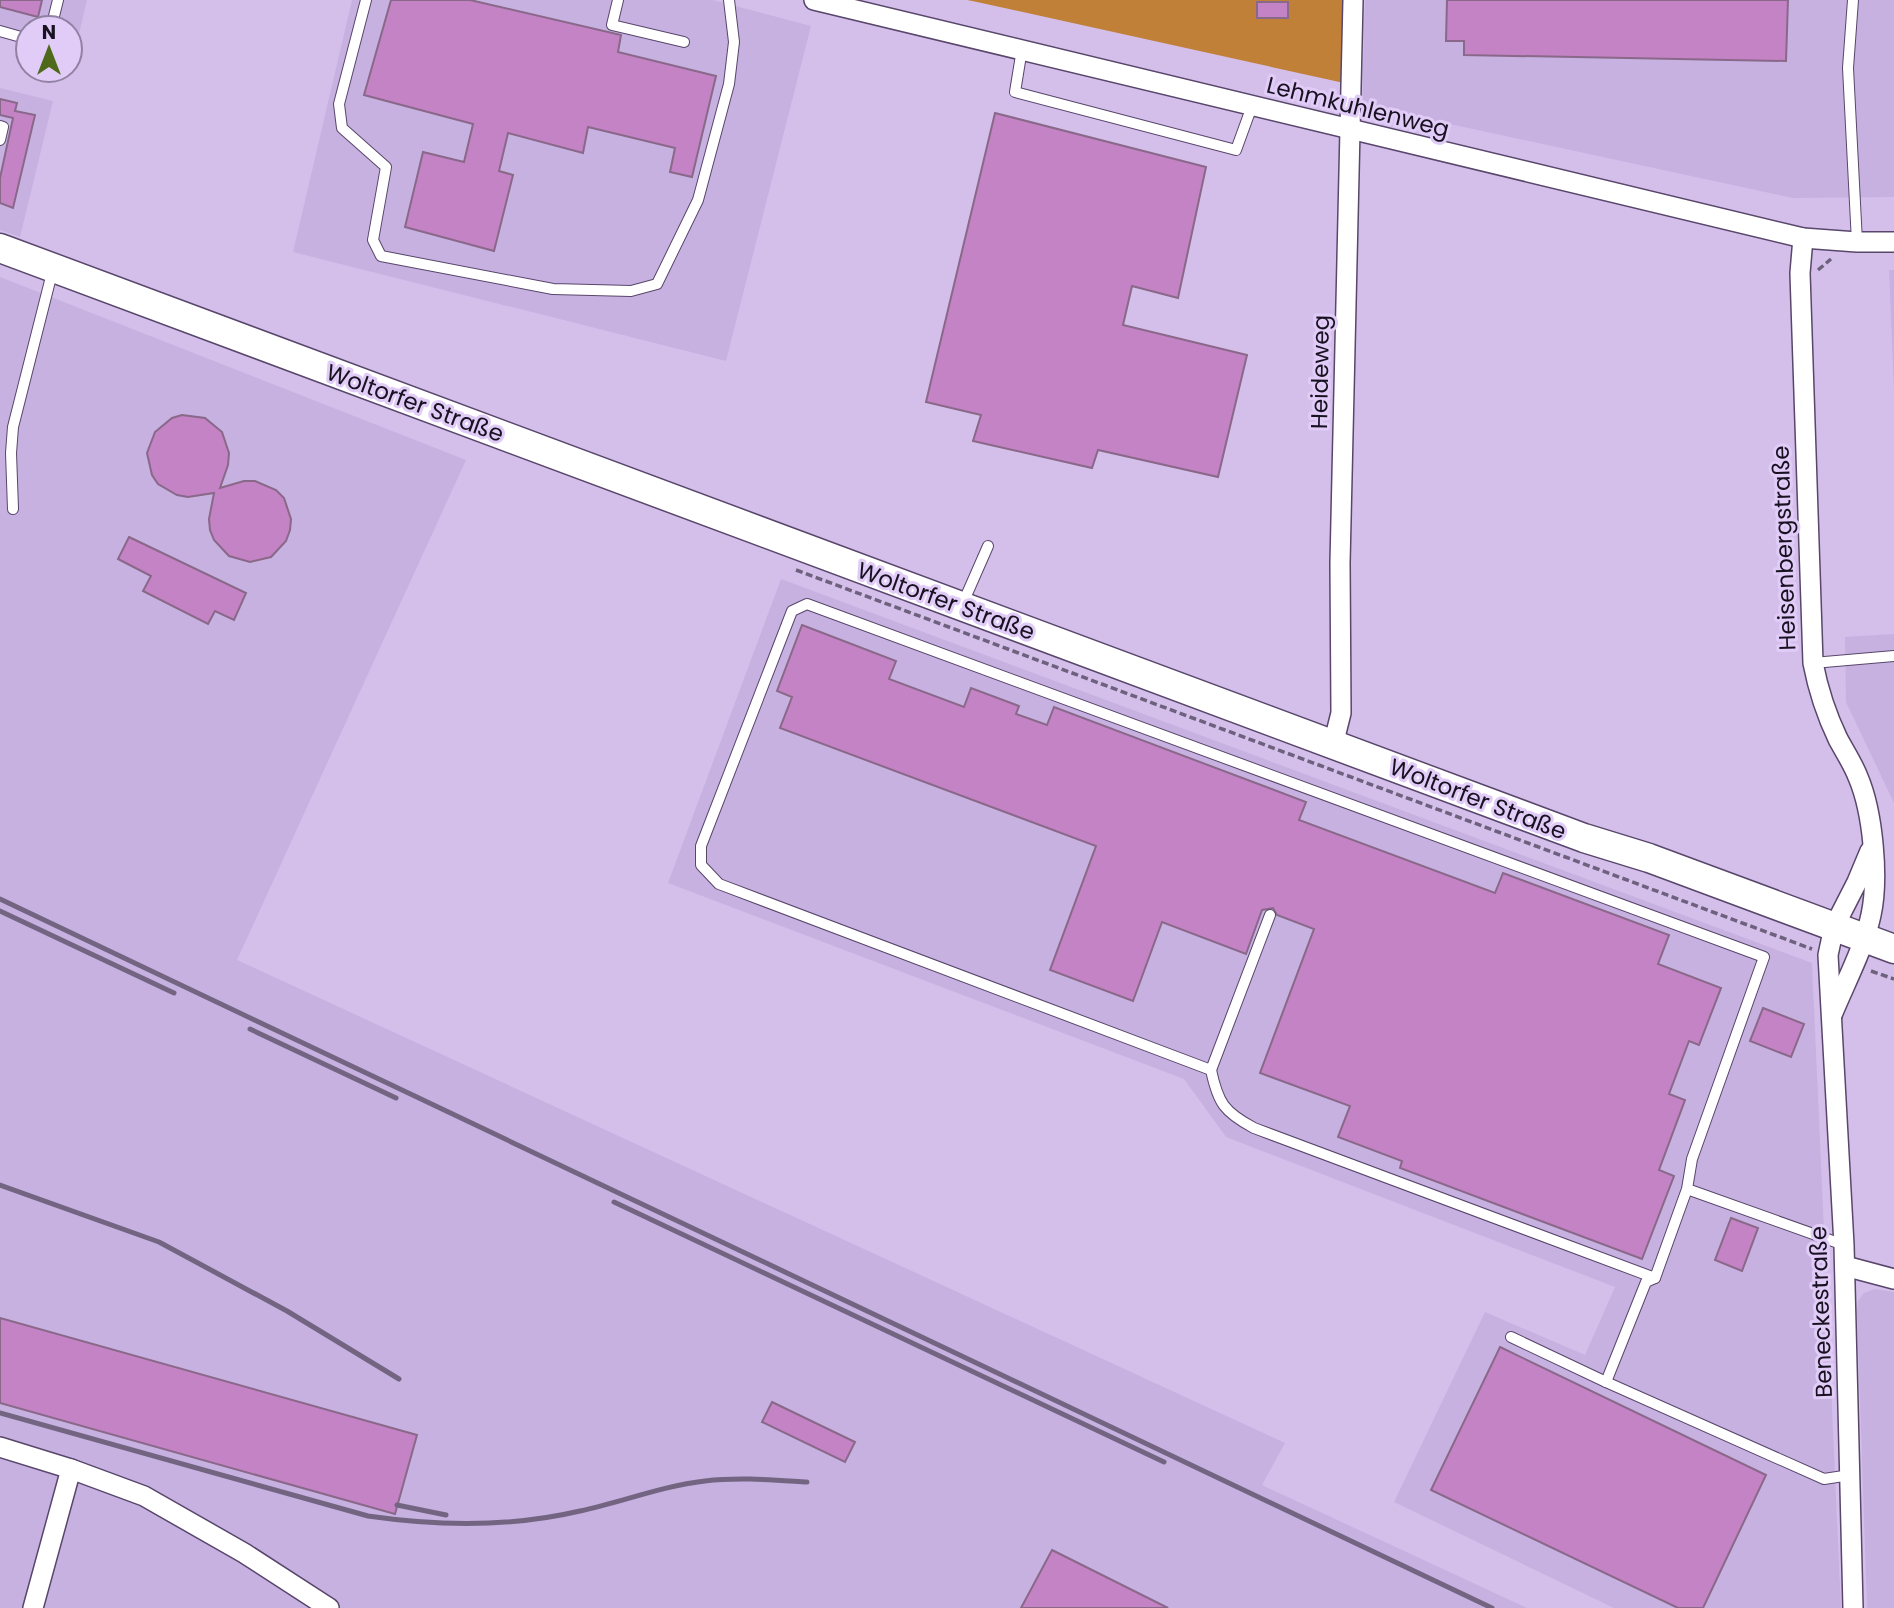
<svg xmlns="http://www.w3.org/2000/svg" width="1894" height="1608" font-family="Poppins,sans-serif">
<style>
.built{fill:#c7b1e1}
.forest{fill:#c18038}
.building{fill:#c483c5;stroke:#896889;stroke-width:2}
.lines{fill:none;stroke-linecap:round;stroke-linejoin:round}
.lane-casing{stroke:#58466b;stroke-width:12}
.street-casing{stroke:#58466b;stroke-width:22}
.secondary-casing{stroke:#58466b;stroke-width:31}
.path{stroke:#6e617d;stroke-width:3.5;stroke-dasharray:7 3.5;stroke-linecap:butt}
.lane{stroke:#fff;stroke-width:10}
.street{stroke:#fff;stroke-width:19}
.secondary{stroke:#fff;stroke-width:28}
.rail{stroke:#736582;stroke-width:5}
.labels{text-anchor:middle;stroke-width:6;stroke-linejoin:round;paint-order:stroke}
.street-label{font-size:23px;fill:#181120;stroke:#e1ccf8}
</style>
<rect width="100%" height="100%" fill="#d4bfeb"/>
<!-- built -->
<g class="built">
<polygon points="0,0 87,0 74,55 70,54 70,28 28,28 28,44 0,38"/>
<polygon points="352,0 713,0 811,26 726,361 293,252"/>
<polygon points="1365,0 1894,0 1894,197 1793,198 1362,105"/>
<polygon points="0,88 53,101 20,237 0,230"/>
<polygon points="1889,270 1894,270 1894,390"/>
<polygon points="0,277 466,460 237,960 1285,1443 1262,1485 1527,1608 0,1608"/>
<polygon points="781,579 1812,963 1841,1608 1614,1608 1394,1502 1485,1312 1585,1355 1615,1287 1226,1137 1184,1079 668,883"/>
<polygon points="1894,634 1894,803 1846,702 1845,637"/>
<polygon points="1875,1289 1894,1292 1894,1608 1867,1608 1857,1312 1858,1301 1864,1293"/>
</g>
<!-- forest -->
<polygon class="forest" points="967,0 1344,0 1344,83 977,2"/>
<!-- building -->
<g class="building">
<polygon points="0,0 42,0 38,17 0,7"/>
<polygon points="391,0 470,0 621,35 618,52 716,76 692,177 670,172 675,148 588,127 583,153 508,133 499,171 513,175 494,251 405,227 423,152 464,162 473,124 364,95"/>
<polygon points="1447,0 1788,0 1786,61 1464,55 1464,41 1446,41"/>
<rect x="1257" y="2" width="31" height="16"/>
<polygon points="0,99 17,103 15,111 35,115 13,208 0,203 0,178 13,118 0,115"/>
<polygon points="995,113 1206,167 1178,298 1132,286 1123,325 1247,355 1218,477 1098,450 1092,468 973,441 981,415 926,402"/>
<polygon points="182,415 205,418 222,432 229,453 228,465 220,488 244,481 255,481 276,490 284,498 291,519 290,530 286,541 271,557 250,562 229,556 214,540 210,530 209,519 214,493 188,497 177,495 158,484 152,475 147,453 155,432 172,418"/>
<polygon points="129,537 246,593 234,620 215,611 208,624 143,591 151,576 118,559"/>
<polygon points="802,625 896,661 889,679 964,707 971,688 1019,706 1016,714 1047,725 1054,707 1306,802 1299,820 1495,893 1503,873 1669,935 1658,964 1721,988 1699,1045 1689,1041 1669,1094 1685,1100 1659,1170 1674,1176 1642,1259 1400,1168 1402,1161 1338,1137 1350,1106 1260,1073 1314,929 1277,915 1273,908 1262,910 1246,954 1162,922 1133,1001 1050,970 1096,846 780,728 792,697 777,691"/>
<polygon points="1763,1008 1804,1024 1791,1057 1750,1041"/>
<polygon points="1731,1218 1758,1228 1742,1271 1715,1260"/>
<polygon points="0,1318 417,1435 395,1514 0,1403"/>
<polygon points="1500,1347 1766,1475 1703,1608 1678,1608 1431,1490"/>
<polygon points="772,1402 855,1442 845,1462 762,1422"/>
<polygon points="1052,1550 1168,1608 1021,1608"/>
</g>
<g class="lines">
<defs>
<g id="lane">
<polyline points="366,0 339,104 342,128 386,167 373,240 381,256 553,289 631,291 657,284 698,200 729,84 734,42 729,0"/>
<polyline points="618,0 612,25 684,42"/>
<polyline points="1853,0 1848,68 1857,242"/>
<polyline points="51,28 58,0"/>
<polyline points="0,31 28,39"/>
<polyline points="1022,49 1015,92 1236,150 1252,106"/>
<polyline points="0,126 3,127 0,140"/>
<polyline points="13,509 11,453 13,427 53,269"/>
<polyline points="963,603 988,546"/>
<polyline points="1813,663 1894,656"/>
<polyline points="1211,1070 1270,915"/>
<path d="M1687,1189L1655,1278L1254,1128C1224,1112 1218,1103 1211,1070L719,884L701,865V846L792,611L807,604L1764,957L1692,1159L1687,1189L1844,1245"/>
<polyline points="1511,1337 1606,1382 1824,1479 1850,1475"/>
<polyline points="1606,1382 1646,1282 1655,1278"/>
</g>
<g id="street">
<polyline points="814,0 1803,238 1857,242 1894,242"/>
<path d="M1803,238L1800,273L1813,663C1818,689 1826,714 1838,739C1845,752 1853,764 1858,777C1873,812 1879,878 1871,915C1864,948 1845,983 1832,1015"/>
<polyline points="1333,745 1341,713 1340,563 1353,0"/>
<polyline points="1845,1266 1894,1279"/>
<polyline points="0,1447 71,1469 144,1496 244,1553 329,1608"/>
<polyline points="33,1608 71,1469"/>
<polyline points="1853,1608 1844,1245 1828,955 1834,927 1857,882 1870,851"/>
</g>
<polyline id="secondary" points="0,248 1584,838 1649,858 1894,949"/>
</defs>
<!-- lane casing -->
<use href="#lane" class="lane-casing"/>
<!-- street casing -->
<use href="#street" class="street-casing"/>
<!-- secondary casing -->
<use href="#secondary" class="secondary-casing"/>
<!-- path -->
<g class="path">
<polyline points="1818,270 1831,259"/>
<polyline points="796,570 1812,949"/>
<polyline points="1871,971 1894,979"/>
</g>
<!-- lane -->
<use href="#lane" class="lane"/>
<!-- street -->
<use href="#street" class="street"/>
<!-- secondary -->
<use href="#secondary" class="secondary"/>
<!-- rail -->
<g class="rail">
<polyline points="0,899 1492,1608"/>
<polyline points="0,911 174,993"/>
<polyline points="250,1029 396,1098"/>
<polyline points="0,1185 159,1242 287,1311 399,1379"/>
<polyline points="614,1202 1164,1462"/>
<path d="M0,1413L368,1516C437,1526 512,1527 580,1511C622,1502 662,1486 705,1481C739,1477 773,1480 807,1482"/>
<polyline points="397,1505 446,1515"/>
</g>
</g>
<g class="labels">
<!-- street labels -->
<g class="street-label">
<text transform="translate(1358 107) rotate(14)" y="8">Lehmkuhlenweg</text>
<text transform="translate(1320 372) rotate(-89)" y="8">Heideweg</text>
<text transform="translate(415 403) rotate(20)" y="8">Woltorfer Straße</text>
<text transform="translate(1784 548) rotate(-92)" y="8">Heisenbergstraße</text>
<text transform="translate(946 601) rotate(20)" y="8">Woltorfer Straße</text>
<text transform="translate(1478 799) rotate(21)" y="8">Woltorfer Straße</text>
<text transform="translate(1821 1312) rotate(-92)" y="8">Beneckestraße</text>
</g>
</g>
<!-- north arrow -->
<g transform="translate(49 49)"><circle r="33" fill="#e1ccf8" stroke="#9181a2" stroke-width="2"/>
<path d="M0-5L12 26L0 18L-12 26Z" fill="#4f691b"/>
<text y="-10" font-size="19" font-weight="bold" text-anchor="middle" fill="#181120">N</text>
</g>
</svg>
